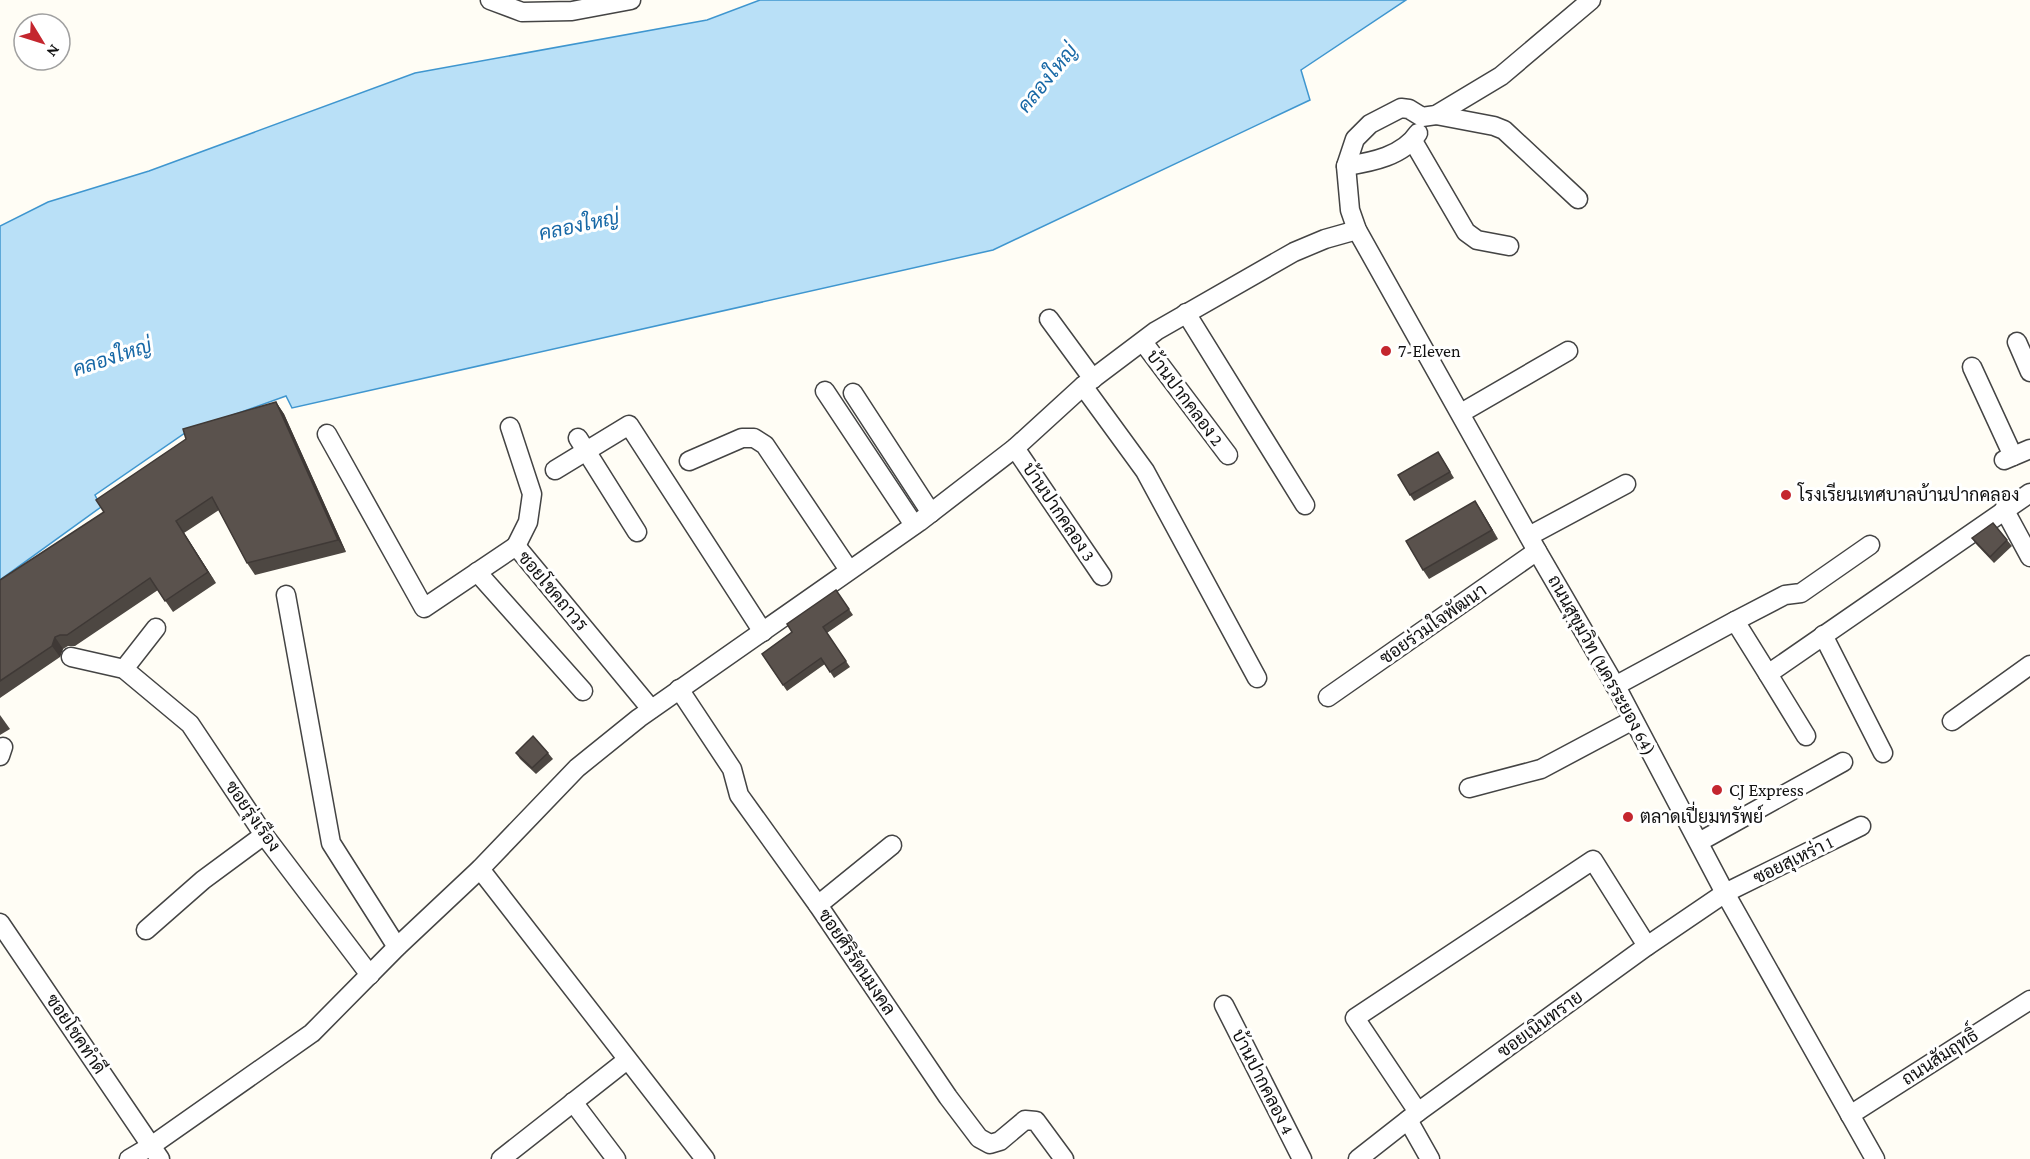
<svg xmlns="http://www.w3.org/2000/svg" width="2030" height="1159" font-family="'Crimson Pro',Sarabun,serif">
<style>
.water{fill:#b9e0f7;stroke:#3f96cf;stroke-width:1.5}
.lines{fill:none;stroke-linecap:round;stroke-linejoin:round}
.minor-casing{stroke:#444;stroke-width:21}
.minor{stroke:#fff;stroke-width:18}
.wall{fill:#4d4742}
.shaded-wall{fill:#3f3936}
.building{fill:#5a524d;stroke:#3f3936;stroke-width:1.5}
.poi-dot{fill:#c4262e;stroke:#fff;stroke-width:2}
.labels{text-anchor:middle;stroke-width:6;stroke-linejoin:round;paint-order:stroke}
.poi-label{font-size:18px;fill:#111;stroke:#fff;text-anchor:start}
.street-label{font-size:18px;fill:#111;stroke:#fff}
.water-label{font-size:20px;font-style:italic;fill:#1768a6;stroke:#fff}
</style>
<rect width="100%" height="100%" fill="#fffdf5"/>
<!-- water -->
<polygon class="water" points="760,0 1406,0 1301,70 1310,100 993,250 292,408 286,396 188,431 95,495 101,507 0,580 0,226 48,202 149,171 415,73 707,20"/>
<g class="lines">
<defs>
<g id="minor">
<polyline points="490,0 522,12 572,11 631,0"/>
<polyline points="1591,0 1501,76 1436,115 1422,117 1409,109 1401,108 1370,124 1355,139 1346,166 1350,210 1357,230 1537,551 1619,692 1725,893 1875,1159"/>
<polyline points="1436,115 1494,126 1504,130 1578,199"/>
<polyline points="1413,141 1466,232 1477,240 1509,246"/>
<path d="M1346,166C1372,162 1403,156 1418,133"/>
<polyline points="1186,313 1305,505"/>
<polyline points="1049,319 1093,379"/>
<polyline points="1143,342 1228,455"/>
<polyline points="2017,342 2030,372"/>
<polyline points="1972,367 2013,456"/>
<polyline points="1083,386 1145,471 1257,678"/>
<polyline points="825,391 914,525"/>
<polyline points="853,393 931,513"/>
<polyline points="1461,413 1568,351"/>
<polyline points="510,427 532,494 528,522 516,546"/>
<polyline points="327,434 424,608 516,546 651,709"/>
<polyline points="578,438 637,532"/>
<polyline points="1015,448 1102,576"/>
<polyline points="2004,460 2030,449"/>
<polyline points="689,461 742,438 754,438 765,445 849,570"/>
<polyline points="555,470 629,425 763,632"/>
<polyline points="2004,509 2030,557"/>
<polyline points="1529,536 1626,484"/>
<polyline points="477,572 583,691"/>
<polyline points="286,595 331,843 397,947"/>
<polyline points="1735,621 1785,595 1801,593 1870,545"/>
<polyline points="1823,635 1883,753"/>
<polyline points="71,657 124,669 190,724 264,835 370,975"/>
<polyline points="124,669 156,628"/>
<polyline points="1768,674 1806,736"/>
<polyline points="1615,686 1735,621 1768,674 2030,493"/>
<polyline points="679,689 732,769 739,795 818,905 948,1097 979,1138 990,1144 1000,1141 1025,1120 1036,1121 1064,1159"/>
<polyline points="1328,697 1537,551"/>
<polyline points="1952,721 2030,665"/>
<polyline points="0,756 3,747"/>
<polyline points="1469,788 1541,769 1633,720"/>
<polyline points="1699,842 1843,762"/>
<polyline points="480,869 705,1159"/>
<polyline points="818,905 892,845"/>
<polyline points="0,923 160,1159"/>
<polyline points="146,930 203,880 264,835"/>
<polyline points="1224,1005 1302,1159"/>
<polyline points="573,1102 616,1159"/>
<polyline points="1418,1112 1355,1018 1593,860 1647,946"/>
<polyline points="1850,1115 2030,1000"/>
<polyline points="1408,1120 1430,1159"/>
<polyline points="129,1159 151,1146 312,1033 397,947 480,869 577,768 639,718 919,522 1015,448 1083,386 1156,331 1294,252 1325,239 1357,230"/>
<polyline points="501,1159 627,1060"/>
<polyline points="1358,1159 1418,1112 1647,946 1725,893 1861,826"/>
</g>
</defs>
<!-- minor casing -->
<use href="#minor" class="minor-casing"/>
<!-- minor -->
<use href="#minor" class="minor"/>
</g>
<!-- wall -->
<g class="wall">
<polygon points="276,402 284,414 346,552 255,575 247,563 219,510 184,533 216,583 173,612 158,590 75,646 68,646 63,649 60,657 0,698 0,580"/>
<polygon points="1438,452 1454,478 1414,501 1410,495"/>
<polygon points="1475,501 1498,539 1429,579 1423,570"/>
<polygon points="1972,538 2007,540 2012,546 1994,563 1976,544"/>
<polygon points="836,590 853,615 827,633 850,667 834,678 825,664 787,691 762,654 792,632"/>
<polygon points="0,715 10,729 0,735"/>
<polygon points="516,753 548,753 553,759 536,774 520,759"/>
</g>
<!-- shaded-wall -->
<g class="shaded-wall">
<polygon points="276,402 284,414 346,552 338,540"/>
<polygon points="1475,501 1481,510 1498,539 1492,530"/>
<polygon points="176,521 184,533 216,583 208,572"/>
<polygon points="55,637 63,649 60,657 52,646"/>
</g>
<!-- building -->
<g class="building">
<polygon points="276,402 338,540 247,563 212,497 176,521 208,572 165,601 150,578 67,635 60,635 55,637 52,646 0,681 0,580 104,512 96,500 186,439 183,429"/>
<polygon points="1438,452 1450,472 1410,495 1398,475"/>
<polygon points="1475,501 1492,530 1423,570 1406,541"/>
<polygon points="1993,523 2007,540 1990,557 1972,538"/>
<polygon points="836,590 849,609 823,627 846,661 830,672 821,658 783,685 762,654 792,632 787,624"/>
<polygon points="533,736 548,753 532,768 516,753"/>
</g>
<!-- markers -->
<g class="poi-dot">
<circle cx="1386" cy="351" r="6"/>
<circle cx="1786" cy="495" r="6"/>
<circle cx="1717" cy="790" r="6"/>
<circle cx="1628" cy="817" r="6"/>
</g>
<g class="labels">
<!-- poi labels -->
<g class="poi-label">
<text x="1398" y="357">7-Eleven</text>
<text x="1798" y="501">โรงเรียนเทศบาลบ้านปากคลอง</text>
<text x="1729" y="796">CJ Express</text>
<text x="1640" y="823">ตลาดเปี่ยมทรัพย์</text>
</g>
<!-- street labels -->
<g class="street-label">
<text transform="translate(1185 398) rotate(53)" y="6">บ้านปากคลอง 2</text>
<text transform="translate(1059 512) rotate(56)" y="6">บ้านปากคลอง 3</text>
<text transform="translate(553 591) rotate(50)" y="6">ซอยโชคถาวร</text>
<text transform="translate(1433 624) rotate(-35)" y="6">ซอยร่วมใจพัฒนา</text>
<text transform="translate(1602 665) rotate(61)" y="6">ถนนสุขุมวิท (นครระยอง 64)</text>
<text transform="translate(253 816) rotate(55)" y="6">ซอยรุ่งเรือง</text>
<text transform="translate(1793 860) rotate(-26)" y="6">ซอยสุเหร่า 1</text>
<text transform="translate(857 962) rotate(56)" y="6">ซอยศิริรัตนมงคล</text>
<text transform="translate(1540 1024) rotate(-36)" y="6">ซอยเนินทราย</text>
<text transform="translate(76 1034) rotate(56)" y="6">ซอยโชคทำดี</text>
<text transform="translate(1940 1057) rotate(-33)" y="6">ถนนสัมฤทธิ์</text>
<text transform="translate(1263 1082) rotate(63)" y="6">บ้านปากคลอง 4</text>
</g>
<!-- water labels -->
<g class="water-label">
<text transform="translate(1047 78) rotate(-51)" y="7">คลองใหญ่</text>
<text transform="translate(579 225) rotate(-12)" y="7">คลองใหญ่</text>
<text transform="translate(112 357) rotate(-18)" y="7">คลองใหญ่</text>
</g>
</g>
<!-- north arrow -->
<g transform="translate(42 42) rotate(128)"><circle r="28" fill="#ffffff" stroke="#a0a0a0" stroke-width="1.5"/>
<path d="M0-4.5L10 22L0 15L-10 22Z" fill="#c4262e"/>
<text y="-9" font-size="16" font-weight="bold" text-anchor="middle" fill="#111111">N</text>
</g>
</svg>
